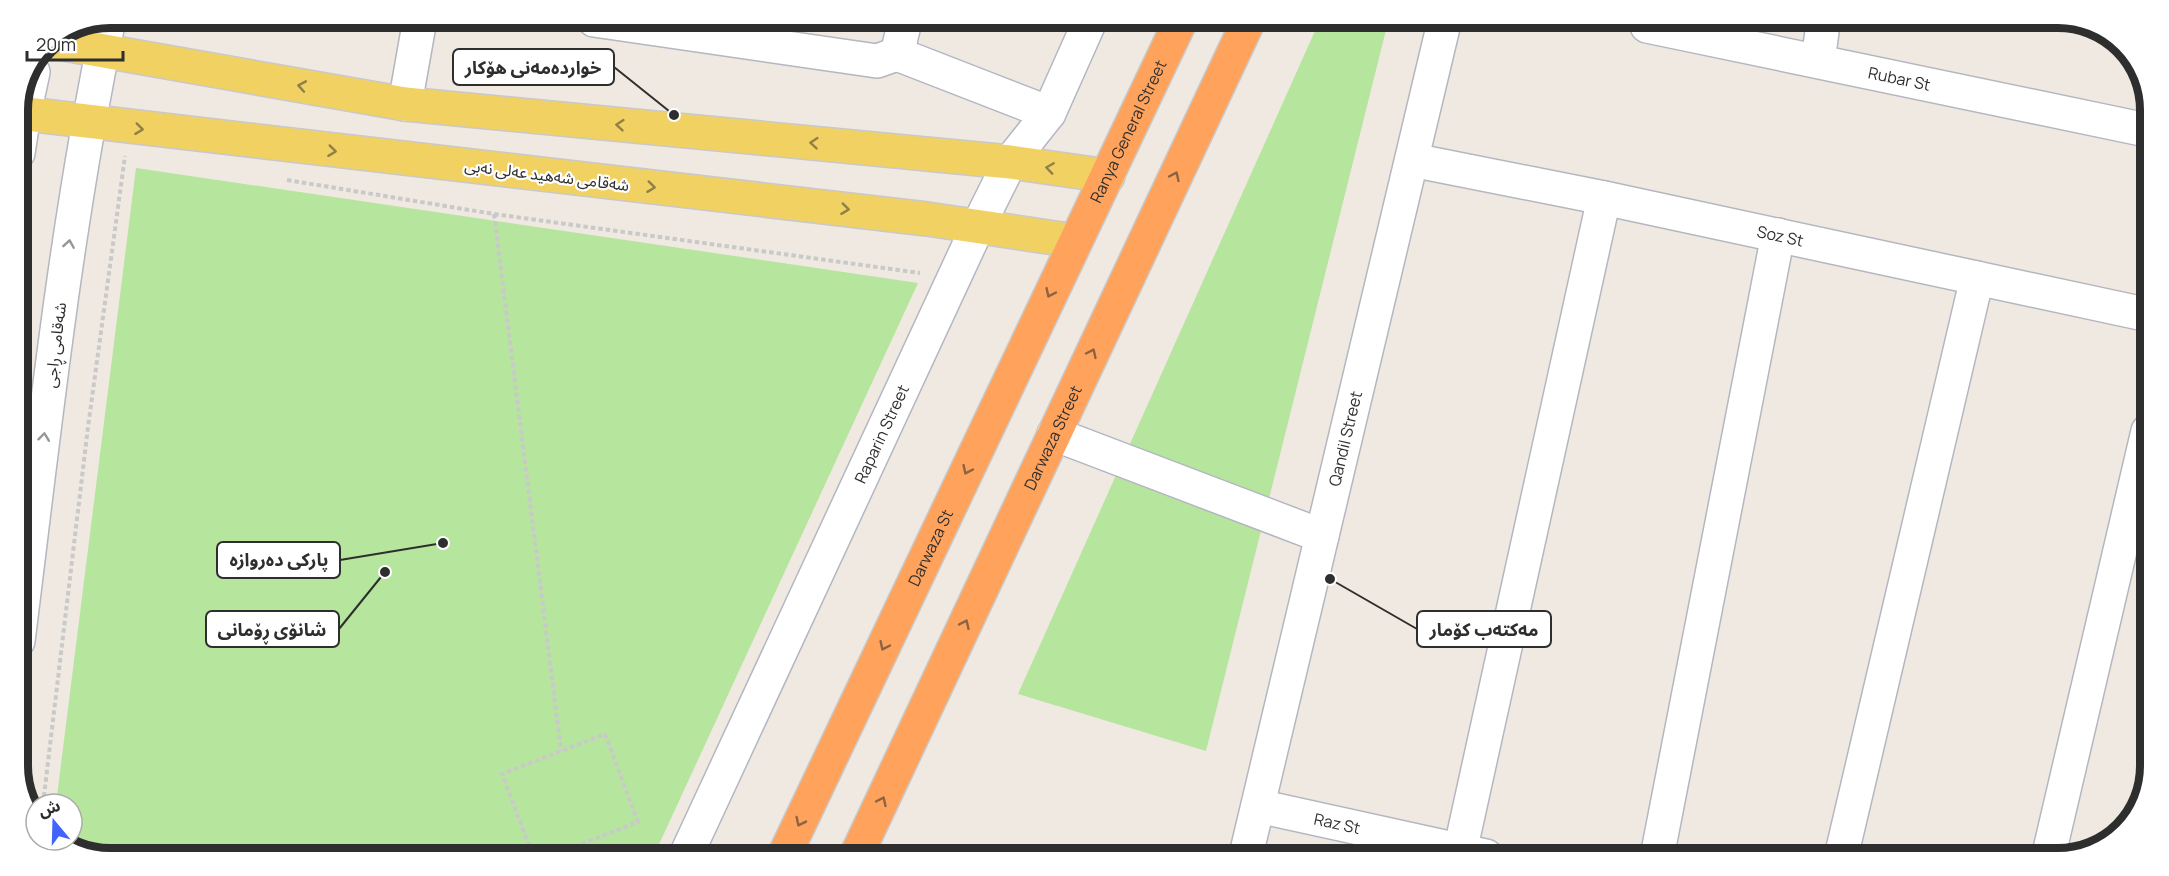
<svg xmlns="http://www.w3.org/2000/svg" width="2169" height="876" font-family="Manrope,'Noto Sans Arabic',sans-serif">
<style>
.green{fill:#b6e59e}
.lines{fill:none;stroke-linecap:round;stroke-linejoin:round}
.minor-casing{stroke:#b4b7c1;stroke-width:36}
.major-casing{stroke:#c9c9c9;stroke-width:36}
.highway-casing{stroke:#c9c9c9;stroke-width:36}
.path{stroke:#c9c9c9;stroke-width:4;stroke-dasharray:4.5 3;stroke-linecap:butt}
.minor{stroke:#fff;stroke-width:33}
.major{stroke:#f2d163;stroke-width:33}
.highway{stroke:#ffa35c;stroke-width:33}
.oneway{stroke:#908048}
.oneway2{stroke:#8c6343}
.oneway3{stroke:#969696}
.labels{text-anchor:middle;stroke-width:4.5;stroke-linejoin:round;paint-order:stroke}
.street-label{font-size:16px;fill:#2e2e2e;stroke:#fff}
.rim{fill:none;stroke:#2e2e2e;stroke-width:8}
.leader{fill:none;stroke:#2e2e2e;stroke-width:2}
.callout-dot{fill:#2e2e2e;stroke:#fff;stroke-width:2}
.callout{fill:#fff;stroke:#2e2e2e;stroke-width:2}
.callout-label{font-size:18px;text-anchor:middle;font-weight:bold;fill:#2e2e2e}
</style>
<rect width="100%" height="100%" fill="#efe9e1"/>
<path class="green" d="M1319 22H1388L1206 751 1018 694Z
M136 168 918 283 655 853 75 851 61 840H72V804H56Z"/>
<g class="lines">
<defs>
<g id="minor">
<path d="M594 20 877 61 897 54 905 21"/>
<path id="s1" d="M1648 23 1647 26 2151 131"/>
<path d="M897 54 1049 113"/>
<path d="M1818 61 1823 24"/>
<path d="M405 104 420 19"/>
<path d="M18 153 24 114 33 72"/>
<path id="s2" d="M1412 160 1604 198 2149 315"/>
<path d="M1054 434 1322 536"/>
<path d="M18 641C44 433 66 224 109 19"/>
<path id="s3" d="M1258 806 1486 856"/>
<path id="s4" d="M687 853 978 226 1010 162 1049 113 1090 21"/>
<path id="s5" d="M1246 855 1444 23"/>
<path d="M1459 856 1604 198"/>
<path d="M1657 857 1778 235"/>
<path d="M1841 857 1977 278"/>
<path d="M2048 858 2148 431"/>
</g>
<path id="major" d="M53 42 405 104 1010 162 1108 176
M18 113 927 219 1075 241"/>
<g id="highway">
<path id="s6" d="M785 854 1180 22"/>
<path id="s7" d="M857 854 1248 22"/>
</g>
</defs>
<use href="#minor" class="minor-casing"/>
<use href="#major" class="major-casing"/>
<use href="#highway" class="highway-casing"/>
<path class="path" d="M287 180 494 214 920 273
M494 214 561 751
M43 804 88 427 125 156
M532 853 502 774 605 734 638 822 558 853"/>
<use href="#minor" class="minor"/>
<use href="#major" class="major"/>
<use href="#highway" class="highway"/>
</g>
<defs><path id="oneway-chevron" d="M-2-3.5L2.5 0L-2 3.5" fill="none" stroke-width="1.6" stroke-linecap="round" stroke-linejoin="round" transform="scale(1.5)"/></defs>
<g class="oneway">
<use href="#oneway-chevron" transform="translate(302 86) rotate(-170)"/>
<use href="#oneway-chevron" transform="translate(620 125) rotate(-175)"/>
<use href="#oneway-chevron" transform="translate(139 129) rotate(7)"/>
<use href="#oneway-chevron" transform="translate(814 143) rotate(-175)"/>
<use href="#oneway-chevron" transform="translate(332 151) rotate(7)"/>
<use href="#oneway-chevron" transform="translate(1050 168) rotate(-172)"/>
<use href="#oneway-chevron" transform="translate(651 187) rotate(7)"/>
<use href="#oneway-chevron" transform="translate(845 209) rotate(7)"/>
</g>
<g class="oneway2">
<use href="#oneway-chevron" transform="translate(1175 176) rotate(-65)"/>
<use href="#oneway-chevron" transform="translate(1050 293) rotate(115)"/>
<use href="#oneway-chevron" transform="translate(1092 353) rotate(-65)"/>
<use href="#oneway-chevron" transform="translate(967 470) rotate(115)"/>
<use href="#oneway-chevron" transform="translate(965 624) rotate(-65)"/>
<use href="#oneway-chevron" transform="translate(884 646) rotate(115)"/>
<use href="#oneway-chevron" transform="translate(882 801) rotate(-65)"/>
<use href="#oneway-chevron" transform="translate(800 822) rotate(116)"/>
</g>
<g class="oneway3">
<use href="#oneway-chevron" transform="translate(69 244) rotate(-81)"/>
<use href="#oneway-chevron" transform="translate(44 437) rotate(-83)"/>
</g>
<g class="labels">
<g class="street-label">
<text dy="6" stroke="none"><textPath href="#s1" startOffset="261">Rubar St</textPath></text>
<text dy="6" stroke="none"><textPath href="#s6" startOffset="800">Ranya General Street</textPath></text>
<text transform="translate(547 175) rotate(7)" y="6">شەقامی شەهید عەلی نەبی</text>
<text dy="6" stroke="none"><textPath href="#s2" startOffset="376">Soz St</textPath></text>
<text transform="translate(55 345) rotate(-83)" y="6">شەقامی ڕاجی</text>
<text dy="6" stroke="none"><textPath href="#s4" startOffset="462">Raparin Street</textPath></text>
<text dy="6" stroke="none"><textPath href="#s7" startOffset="460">Darwaza Street</textPath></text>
<text dy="6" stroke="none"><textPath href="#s5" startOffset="428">Qandil Street</textPath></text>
<text dy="6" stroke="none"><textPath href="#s6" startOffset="339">Darwaza St</textPath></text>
<text dy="6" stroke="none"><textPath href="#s3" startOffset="81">Raz St</textPath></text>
</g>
</g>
<path d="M0 0H2169V876H0ZM110 28H2058A82 82 0 0 1 2140 110V766A82 82 0 0 1 2058 848H110A82 82 0 0 1 28 766V110A82 82 0 0 1 110 28Z" fill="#fff" fill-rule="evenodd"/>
<path class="rim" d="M110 28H2058A82 82 0 0 1 2140 110V766A82 82 0 0 1 2058 848H110A82 82 0 0 1 28 766V110A82 82 0 0 1 110 28Z"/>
<path class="leader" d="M674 115L614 67M443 543L340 560M1330 579L1417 629M385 572L339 629"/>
<g class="callout-dot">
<circle cx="674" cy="115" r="6"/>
<circle cx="443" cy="543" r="6"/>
<circle cx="1330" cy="579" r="6"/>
<circle cx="385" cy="572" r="6"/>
</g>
<g class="callout">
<rect x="453" y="49" width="161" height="36" rx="6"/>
<rect x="217" y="542" width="123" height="36" rx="6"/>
<rect x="1417" y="611" width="134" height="36" rx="6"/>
<rect x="206" y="611" width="133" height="36" rx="6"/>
</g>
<g class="callout-label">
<text x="533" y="74">خواردەمەنی هۆکار</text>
<text x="279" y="566">پارکی دەروازە</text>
<text x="1484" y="636">مەکتەب کۆمار</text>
<text x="272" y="636">شانۆی ڕۆمانی</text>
</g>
<g transform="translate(54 822) rotate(341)"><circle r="28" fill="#ffffff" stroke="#ababab" stroke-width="1.5"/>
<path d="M0-4.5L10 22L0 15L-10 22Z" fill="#4264fb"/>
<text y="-9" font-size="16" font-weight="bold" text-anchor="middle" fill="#2e2e2e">ش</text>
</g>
<path d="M27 51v9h96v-9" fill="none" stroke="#2e2e2e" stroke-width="3"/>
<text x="36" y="51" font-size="18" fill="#2e2e2e" stroke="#ffffff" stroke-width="4.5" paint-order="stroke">20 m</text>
</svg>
